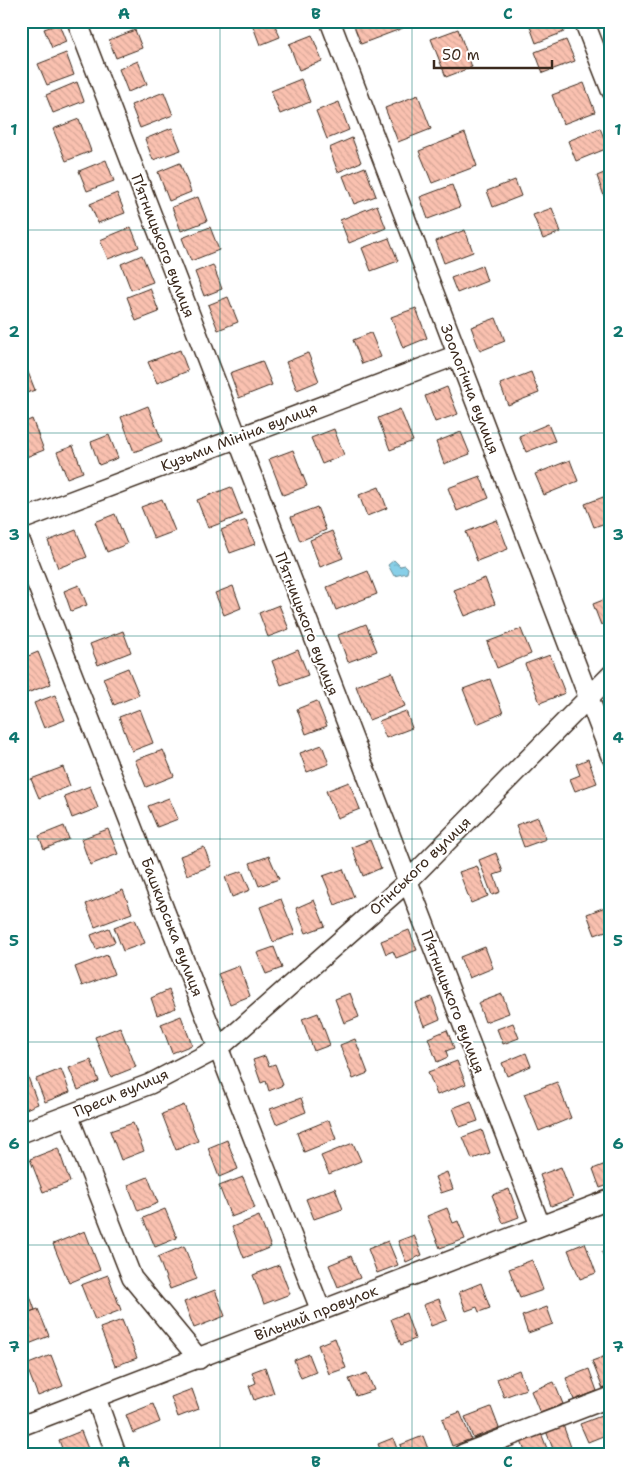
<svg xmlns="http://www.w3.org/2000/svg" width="632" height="1475" font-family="'Shantell Sans',sans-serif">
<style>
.water{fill:url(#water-ripples);stroke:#698d97}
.building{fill:url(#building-back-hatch);stroke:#3b2a1e}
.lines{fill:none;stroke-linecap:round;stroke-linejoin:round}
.minor-casing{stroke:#3b2a1e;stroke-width:22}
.minor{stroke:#fff;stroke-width:19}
.grid{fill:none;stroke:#0f766e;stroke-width:1;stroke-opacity:0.55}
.labels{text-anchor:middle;stroke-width:4;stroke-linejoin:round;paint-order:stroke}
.street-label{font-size:15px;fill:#3b2a1e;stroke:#fff}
.neatline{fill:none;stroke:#0f766e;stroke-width:2}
.grid-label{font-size:16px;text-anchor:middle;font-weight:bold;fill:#0f766e}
</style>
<defs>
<pattern id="water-ripples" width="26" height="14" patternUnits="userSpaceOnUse" patternTransform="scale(1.25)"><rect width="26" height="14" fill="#87cfe8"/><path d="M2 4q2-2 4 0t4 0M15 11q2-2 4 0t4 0" fill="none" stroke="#75b2c7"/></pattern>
<pattern id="building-back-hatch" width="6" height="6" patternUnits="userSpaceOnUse" patternTransform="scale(1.25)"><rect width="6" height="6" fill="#fac1b0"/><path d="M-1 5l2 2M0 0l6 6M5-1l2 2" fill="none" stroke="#d7a697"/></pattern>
</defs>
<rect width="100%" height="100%" fill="#fff"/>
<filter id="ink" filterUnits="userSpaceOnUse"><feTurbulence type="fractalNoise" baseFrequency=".02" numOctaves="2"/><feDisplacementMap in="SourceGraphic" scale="10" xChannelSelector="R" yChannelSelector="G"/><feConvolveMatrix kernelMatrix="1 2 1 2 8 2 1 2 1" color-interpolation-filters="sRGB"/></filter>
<g filter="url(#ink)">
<path class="water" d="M394 560 400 566 405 565 408 568 407 573 394 576 388 565Z"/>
<path class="building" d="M251 21H273L280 37 260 45Z
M352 21H401L403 28 361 44Z
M535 21H560L564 32 536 43 529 24Z
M59 24 66 42 52 48 44 29Z
M458 29 472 67 446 77 431 39Z
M135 30 142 48 116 58 109 40Z
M312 35 322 61 299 70 289 44Z
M566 40 575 61 543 73 535 52Z
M66 53 74 75 47 85 38 64Z
M138 61 147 84 128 92 119 69Z
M301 79 310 102 280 114 271 91Z
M77 82 84 101 53 113 46 95Z
M584 83 595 112 563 124 552 95Z
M164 92 173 115 140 128 131 105Z
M418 95 431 129 398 142 385 108Z
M339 102 349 130 327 139 316 111Z
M79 119 91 151 66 161 53 129Z
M172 128 181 150 153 160 145 139Z
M600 128 608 148 576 161 568 141Z
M465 133 477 166 432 183 419 151Z
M352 138 361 162 338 172 329 148Z
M106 160 114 181 87 191 79 171Z
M180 163 191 192 169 201 158 172Z
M365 167 376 196 354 204 343 176Z
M611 170V194L604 196 597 176Z
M515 180 521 196 493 207 487 191Z
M452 185 460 207 428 219 420 197Z
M117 193 125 213 98 223 90 204Z
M198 197 207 221 181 231 172 207Z
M377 205 386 228 349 243 340 220Z
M552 208 561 232 543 239 533 215Z
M611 216V237L604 219Z
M131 227 139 247 108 259 100 240Z
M210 227 219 250 191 261 182 238Z
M465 230 473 252 444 263 436 241Z
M389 238 398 261 371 271 362 248Z
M142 255 153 282 131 290 121 264Z
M213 265 222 289 204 296 195 272Z
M482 266 487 281 457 293 451 278Z
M150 288 159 312 136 321 127 297Z
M228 297 238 322 218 330 208 305Z
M416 308 427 338 403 348 391 317Z
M496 318 505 341 480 351 471 327Z
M371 333 381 357 362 364 353 340Z
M180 350 188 371 157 383 148 362Z
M308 353 319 381 297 390 286 362Z
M262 361 272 385 239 398 230 373Z
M24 362 35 390 21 395V363Z
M531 372 539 393 508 405 500 384Z
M447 387 458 414 435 422 425 396Z
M148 406 162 441 134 452 121 417Z
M400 409 413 441 390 450 378 418Z
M32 419 44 450 21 459V424Z
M548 424 555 441 526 452 519 436Z
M334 429 344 455 322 464 311 438Z
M461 432 470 454 444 464 436 442Z
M109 435 118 458 99 465 91 442Z
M73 446 83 472 67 478 57 452Z
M293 450 307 486 283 495 269 459Z
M570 460 578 481 544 495 535 474Z
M480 476 489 498 457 511 448 488Z
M231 487 242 515 208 528 197 500Z
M379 487 387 508 367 516 359 495Z
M611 494V521L594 527 585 504Z
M162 499 175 531 154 539 141 507Z
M317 507 326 530 300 541 291 517Z
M115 514 127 544 107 552 95 522Z
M246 520 255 544 230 553 221 530Z
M497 520 508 549 477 561 466 532Z
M76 530 87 557 58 568 48 541Z
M332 531 343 558 320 567 310 540Z
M368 571 377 594 336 610 327 587Z
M485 578 495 604 465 616 454 590Z
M79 585 87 605 71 611 64 591Z
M233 586 241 608 224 615 215 593Z
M611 597V621L601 625 593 604Z
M279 605 289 629 268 637 259 613Z
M366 624 377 651 348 662 338 635Z
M521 629 531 654 497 668 487 642Z
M123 631 131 652 98 665 90 644Z
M298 650 308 675 281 685 272 661Z
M38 652 51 684 27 693 21 679V659Z
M550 655 565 693 540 703 525 664Z
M128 668 139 695 114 705 103 678Z
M392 672 405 706 369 720 356 686Z
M490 679 503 713 477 724 463 689Z
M55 695 65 720 44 728 34 703Z
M317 701 327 726 306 734 297 709Z
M140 709 153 743 132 751 119 717Z
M406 711 412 728 386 738 379 721Z
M322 745 329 764 307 772 300 753Z
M163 750 174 776 146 787 135 760Z
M588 759 597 783 575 791 570 779 580 775 576 764Z
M63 767 70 786 39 798 31 779Z
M349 782 360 809 337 818 326 791Z
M90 786 98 808 72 818 64 796Z
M169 798 178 819 157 827 148 806Z
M538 817 546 839 524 847 516 825Z
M64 826 69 839 44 849 39 836Z
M108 829 118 854 90 865 81 839Z
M370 840 381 868 363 876 352 847Z
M204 847 211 866 187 875 180 856Z
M496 853 503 872 494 875 500 892 492 895 479 860Z
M269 856 279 879 259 886 250 863Z
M477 866 488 896 471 903 459 872Z
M343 869 354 897 335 905 323 876Z
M242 871 250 890 232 897 225 877Z
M123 890 132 913 95 927 86 904Z
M281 899 295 934 273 942 260 907Z
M314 900 325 926 306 933 296 908Z
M605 907 611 922V929L595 935 587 914Z
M135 919 145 943 123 951 114 927Z
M109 928 115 942 96 949 91 935Z
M409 930 417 950 396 958 393 951 386 954 381 941Z
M274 947 282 968 266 974 257 953Z
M485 947 493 968 469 978 460 957Z
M107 955 114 974 82 986 75 967Z
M239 966 250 996 230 1004 218 974Z
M169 990 176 1008 157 1015 151 998Z
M350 993 359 1017 344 1023 335 999Z
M502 994 509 1013 485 1022 478 1003Z
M432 997 440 1019 424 1026 415 1003Z
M318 1013 330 1045 314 1051 302 1019Z
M181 1016 192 1045 172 1053 161 1024Z
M513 1023 519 1038 503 1044 497 1029Z
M120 1027 136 1067 111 1077 95 1037Z
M447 1030 454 1048 446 1051 448 1057 437 1062 428 1038Z
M355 1039 368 1073 353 1079 340 1045Z
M526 1053 531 1066 507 1076 502 1063Z
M265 1056 269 1066 275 1064 283 1085 269 1091 266 1081 261 1083 253 1060Z
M91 1060 99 1081 78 1090 69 1068Z
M457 1061 466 1084 437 1095 428 1072Z
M61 1069 70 1092 45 1102 36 1079Z
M28 1077 38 1104 21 1111V1080Z
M557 1082 571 1118 539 1131 524 1094Z
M301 1098 306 1112 276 1124 270 1109Z
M471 1101 478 1121 460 1127 453 1108Z
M184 1105 198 1141 176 1150 162 1114Z
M329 1120 336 1139 304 1152 297 1133Z
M133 1123 144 1151 121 1160 110 1131Z
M482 1130 490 1153 472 1159 463 1137Z
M227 1140 238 1169 219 1177 208 1148Z
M353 1143 361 1161 329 1174 321 1156Z
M58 1148 70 1182 43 1192 30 1159Z
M608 1163 611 1171V1184L600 1188 593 1169Z
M561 1167 573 1198 551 1206 540 1175Z
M447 1172 453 1189 441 1193 435 1177Z
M148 1177 158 1203 138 1211 128 1185Z
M243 1177 255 1208 231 1217 219 1186Z
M335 1188 343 1209 314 1219 306 1199Z
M509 1189 519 1217 503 1223 492 1195Z
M447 1208 453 1223 458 1221 465 1239 440 1248 427 1216Z
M165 1209 177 1238 155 1247 143 1218Z
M259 1216 271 1247 244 1258 232 1227Z
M85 1231 100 1270 69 1283 53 1244Z
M414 1235 422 1255 406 1262 398 1241Z
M388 1241 398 1265 377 1273 368 1249Z
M585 1243 596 1273 580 1279 568 1250Z
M184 1246 197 1279 170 1289 158 1257Z
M611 1249V1274L602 1252Z
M351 1256 360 1278 338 1287 329 1265Z
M532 1260 543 1290 520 1298 509 1269Z
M279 1265 290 1294 264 1304 253 1275Z
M108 1275 121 1310 95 1320 81 1285Z
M23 1277 35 1310 21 1315V1278Z
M481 1283 490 1308 479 1312 477 1307 466 1311 459 1292Z
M215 1290 225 1316 194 1328 184 1302Z
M439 1299 447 1320 431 1326 423 1305Z
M547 1307 553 1324 528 1333 522 1316Z
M38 1309 49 1336 21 1347V1315Z
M406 1313 415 1339 401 1345 391 1319Z
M122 1320 137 1358 115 1366 100 1328Z
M335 1338 346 1368 329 1374 318 1345Z
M309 1354 316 1372 301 1378 294 1360Z
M611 1354V1386L603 1389 592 1361Z
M51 1355 63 1386 38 1396 26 1365Z
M265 1367 274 1393 254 1400 249 1386 256 1383 252 1372Z
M589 1369 597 1391 574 1400 566 1378Z
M519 1370 526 1389 504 1397 497 1379Z
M367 1373 374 1390 356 1396 349 1379Z
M554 1382 563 1404 540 1413 531 1391Z
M192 1389 199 1409 178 1417 171 1397Z
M153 1404 160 1422 133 1433 126 1415Z
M491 1407 499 1428 473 1438 465 1417Z
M460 1412 471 1439 452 1446 442 1419Z
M601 1416 608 1434 588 1442 580 1424Z
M563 1425 572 1450 555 1454 546 1431Z
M81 1431 90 1454H64L59 1440Z
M541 1433 548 1451 540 1454H526L521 1441Z
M423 1436 430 1454H403L400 1445Z
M393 1438 399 1454H382L378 1444Z
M504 1447 506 1454H485Z"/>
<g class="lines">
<defs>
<path id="minor" d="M77 21 540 1225
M330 21 611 756
M584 21 611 90
M21 520 457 355
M21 543 321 1311
M68 1115 132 1278 199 1359
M21 1133 150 1084 219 1048 407 882 611 675
M96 1398 116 1454
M21 1426 611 1199
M463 1454 611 1397"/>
</defs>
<use href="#minor" class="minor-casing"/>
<use href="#minor" class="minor"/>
</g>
</g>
<path class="grid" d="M220 21V1454M412 21V1454M21 230H611M21 433H611M21 636H611M21 839H611M21 1042H611M21 1245H611"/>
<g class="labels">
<g class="street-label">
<text transform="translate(163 246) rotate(69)" y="5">П’ятницького вулиця</text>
<text transform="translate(470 389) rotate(69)" y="5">Зоологічна вулиця</text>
<text transform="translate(239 437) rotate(-21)" y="5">Кузьми Мініна вулиця</text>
<text transform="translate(307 624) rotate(69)" y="5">П’ятницького вулиця</text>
<text transform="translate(420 866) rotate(-44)" y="5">Огінського вулиця</text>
<text transform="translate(172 927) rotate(69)" y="5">Башкирська вулиця</text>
<text transform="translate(453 1002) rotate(69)" y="5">П’ятницького вулиця</text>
<text transform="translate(121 1093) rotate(-23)" y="5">Преси вулиця</text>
<text transform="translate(316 1313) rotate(-21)" y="5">Вільний провулок</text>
</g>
</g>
<rect width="632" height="1475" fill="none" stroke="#fff" stroke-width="55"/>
<path d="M434 60v8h118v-8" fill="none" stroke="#3b2a1e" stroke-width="2.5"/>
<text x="442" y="60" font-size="15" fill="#3b2a1e" stroke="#ffffff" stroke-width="4" paint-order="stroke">50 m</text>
<rect x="28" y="28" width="576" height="1420" class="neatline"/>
<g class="grid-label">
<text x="124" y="19">A</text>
<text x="316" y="19">B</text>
<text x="508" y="19">C</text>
<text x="14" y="135">1</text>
<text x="618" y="135">1</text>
<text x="14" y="337">2</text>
<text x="618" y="337">2</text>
<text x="14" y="540">3</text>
<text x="618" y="540">3</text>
<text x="14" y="743">4</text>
<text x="618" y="743">4</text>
<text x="14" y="946">5</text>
<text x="618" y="946">5</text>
<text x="14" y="1149">6</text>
<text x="618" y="1149">6</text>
<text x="14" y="1352">7</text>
<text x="618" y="1352">7</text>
<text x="124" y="1467">A</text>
<text x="316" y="1467">B</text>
<text x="508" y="1467">C</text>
</g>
</svg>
